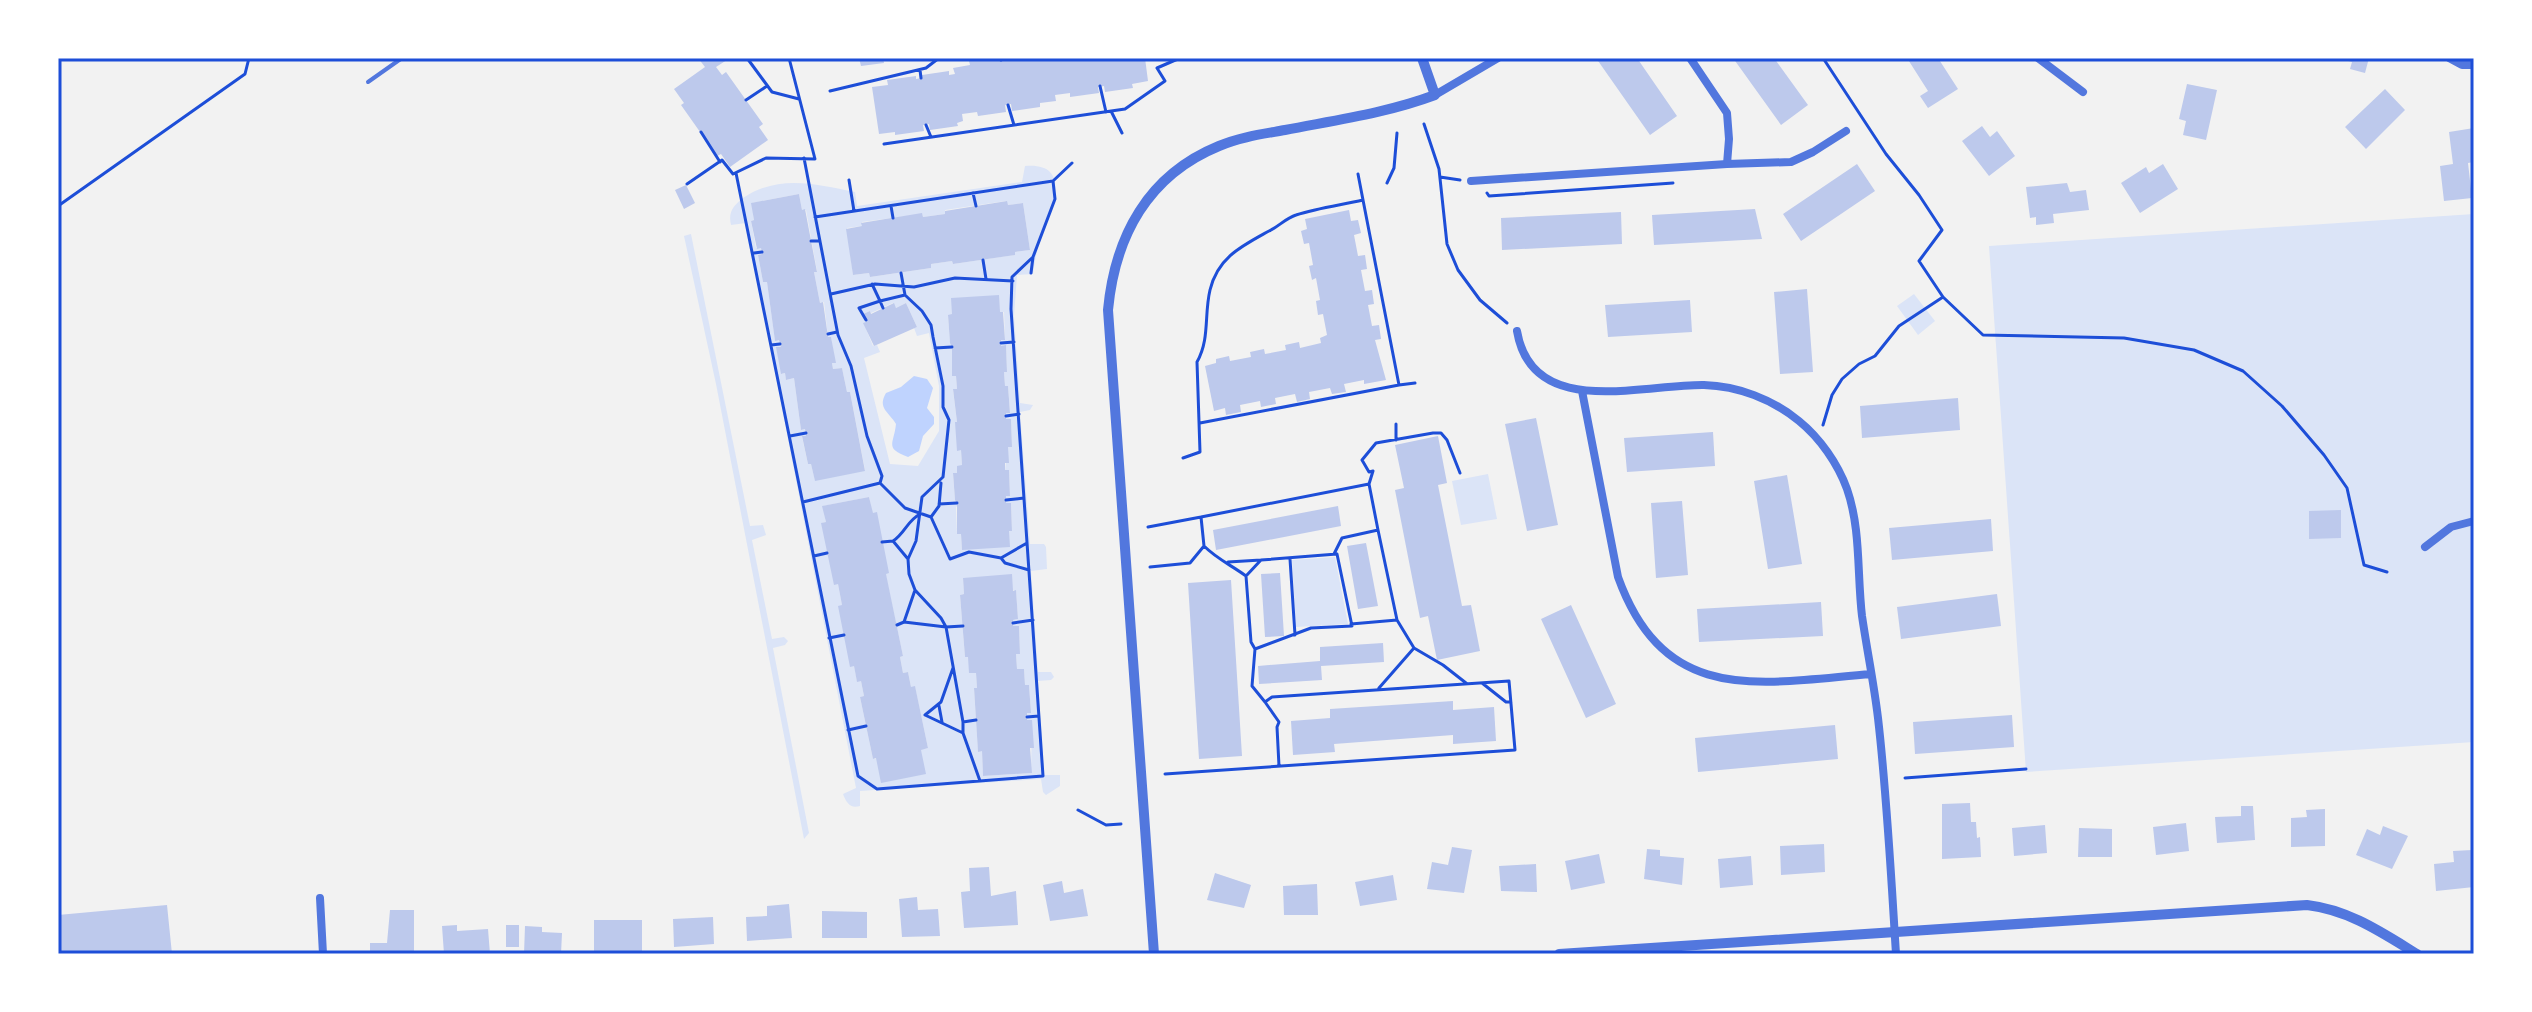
<svg xmlns="http://www.w3.org/2000/svg" width="2532" height="1012" font-family="Figtree,sans-serif">
<style>
.green{fill:#dbe4f7;fill-rule:evenodd}
.water{fill:#bfd3fe}
.building{fill:#bdc9ec}
.lines{fill:none;stroke-linecap:round;stroke-linejoin:round}
.path{stroke:#1d4ed8;stroke-width:3}
.service{stroke:#5277de;stroke-width:4}
.minor{stroke:#5277de;stroke-width:8}
.tertiary{stroke:#5277de;stroke-width:10}
.neatline{fill:none;stroke:#1d4ed8;stroke-width:3}
</style>
<rect width="100%" height="100%" fill="#f2f2f2"/>
<path class="green" d="M1025 166C1075 162 1050 212 1042 235 1037 248 1035 260 1033 274L1017 275 1014 316 1020 403 1033 405 1030 410 1020 412 1030 544H1044L1046 547 1047 569 1031 571 1038 672H1051L1054 677 1051 680 1038 681 1044 775H1060V786L1046 795 1043 792 1041 779 860 791V806C850 809 846 802 843 794L856 788 746 223 731 225C728 212 733 206 743 198 779 174 815 184 855 192L857 206 1022 182ZM799 194 802 210H806L817 271 814 272 820 303 824 302 828 337H831L835 363H832L833 369 842 368 847 392H850L865 470 815 480 811 464H808L802 437 806 436 805 429 801 430 794 378 786 380 785 373 782 374 777 347H781L779 340H775L767 282H763L758 255 762 254 761 248H756L751 221 754 220 752 203ZM1006 201 1008 205 1023 203 1030 250 1015 252 1014 255 953 264 952 261 931 264V268L870 277 869 273 853 275 847 228 862 226V222L922 214 923 217 945 214V210ZM893 303 896 308 906 303 917 327 914 328 917 336 929 333 939 386V431L918 466 890 464 864 358 880 352 877 345 873 346 864 324 866 322 863 314 870 311 871 313ZM1004 312 1005 339 1001 340V346H1006L1007 372H1004L1005 386H1008L1010 412 1006 413V419L1011 420 1012 446 1008 447 1005 470H1009L1010 496H1006V503H1011L1012 530 962 550 961 534H957L956 507 958 506 957 500H955L953 474 957 473 962 465 961 450H957V422L953 390 957 389 956 376H952V343L950 342 948 316ZM869 497 903 656 900 657 903 673 908 672 911 687H915L928 748 873 759 860 697 864 696 861 681H857L838 584 822 523 826 522 823 506ZM963 578 1016 591 1018 619 1013 620V626H1019L1020 653 1016 654 1017 669H1024L1025 685H1029L1031 712 1027 713V720H1032L1031 773 983 776 982 751H978L974 689 977 688 976 673 968 657H965L960 595 964 594Z
M2474 214V742L2026 772 1989 246Z
M691 234 750 526 763 525 766 535 752 540 772 639 784 637 788 641 785 645 773 648 809 833 804 839 716 384 684 236Z
M1914 294 1935 321 1918 335 1897 306Z
M1488 474 1497 519 1461 525 1452 481Z
M1335 557 1348 624 1296 627 1292 560Z"/>
<path class="water" d="M914 376 927 379 933 388 927 408 934 417V424L923 436 919 451 908 457C884 448 894 444 896 424 889 412 877 408 886 393L901 387Z"/>
<path class="building" d="M698 58H730L716 67 722 75 726 72 763 124 759 127 768 140 730 167 721 154 717 156 681 105 684 103 674 89 705 67Z
M859 58H883L884 63 861 66Z
M992 58H1145L1148 81 1132 84 1133 88 1105 92 1104 86 1098 87 1099 93 1070 97V93L1055 95 1056 101 1040 103V107L1012 111 1011 104 1005 105 1006 112 978 116 977 112 962 114 963 121 957 123 958 126 930 130 929 124 923 125 924 131 895 135V132L879 134 872 87 888 85 887 80 916 76V79L922 78V75L949 71V75L955 74 953 68 970 65 969 61Z
M1596 58H1637L1677 116 1650 135Z
M1733 58H1774L1808 105 1781 125Z
M1907 58H1938L1958 89 1928 108 1920 96 1928 91Z
M2369 58 2365 73 2350 69 2352 62 2341 59Z
M2187 84 2217 90 2206 140 2183 135 2186 121 2179 119Z
M2385 89 2405 110 2366 149 2345 127Z
M1982 126 1990 137 1997 131 2015 156 1989 176 1962 141Z
M2474 128V162L2468 163 2472 198 2444 201 2440 166 2453 164 2449 132Z
M1857 164 1875 191 1801 241 1783 214Z
M2163 164 2178 189 2140 213 2121 183 2146 167 2149 173Z
M2067 183 2070 192 2086 190 2089 210 2053 214 2054 223 2036 225V217L2030 218 2026 187Z
M686 185 695 203 684 209 675 190Z
M799 194 802 210 805 209 817 272H814L820 303 823 302 828 337H831L836 363H832L833 369 842 368 847 392H850L865 471 815 481 811 464H808L802 436H806L805 429 801 430 794 378 786 380 785 373 781 374 776 347H781L780 344 779 340 775 341 767 282H763L758 255 762 254 761 248 757 249 751 221 754 220 751 203Z
M1007 201 1008 205 1023 203 1030 250 1015 252V255L953 264 952 261 931 264V268L870 277 869 273 853 275 846 229 862 226 861 223 922 213 923 217 945 214V211Z
M1755 209 1762 239 1654 245 1652 215Z
M1349 210 1351 221 1358 220 1361 233 1354 235 1358 256 1365 255 1367 269 1361 270 1365 291 1372 290 1374 304 1368 305 1372 326 1379 325 1381 339 1375 340 1386 380 1364 384V380L1344 384 1346 392 1332 394 1330 388 1309 392 1310 399 1297 402 1295 394 1275 398 1276 404 1261 407 1260 401 1240 405 1241 412 1226 415 1225 408 1214 411 1205 366 1216 363V359L1229 356 1230 361 1251 357 1250 352 1264 349 1265 354 1286 350 1285 345 1299 342 1300 348 1321 343 1320 338 1327 335 1323 314 1318 315 1316 301 1320 300 1316 278 1312 280 1309 266 1313 265 1309 243 1304 244 1301 231 1307 229 1305 219Z
M1621 212 1622 244 1502 250 1501 218Z
M1807 289 1813 372 1780 374 1774 292Z
M999 295 1000 312H1003L1005 340H1001V346L1006 345 1007 372H1004L1005 386H1008L1010 413H1006V419H1011L1012 447H1008L1009 463H1005V470H1009L1010 496H1006V503H1011L1012 531H1009L1010 547 962 550 961 534H957V503L955 500 953 473H957V466L962 465 961 450 957 451 955 422H957L953 389H957L956 376H952V347L950 343 948 315 952 314 951 298Z
M1690 300 1692 332 1608 337 1605 305Z
M894 303 896 308 906 303 917 327 874 346 863 323 866 322 863 314 870 311 871 314Z
M1958 398 1960 430 1862 438 1860 406Z
M1536 418 1558 525 1527 531 1505 424Z
M1713 432 1715 466 1627 472 1624 438Z
M1438 436 1447 483 1438 485 1462 606 1471 605 1480 651 1437 660 1428 616 1420 618 1395 490 1404 488 1395 445Z
M1787 475 1802 564 1768 569 1754 481Z
M869 497 873 513 877 512 889 573 886 574 903 656 900 657 903 673 908 672 911 687 915 686 928 748 921 750 926 774 881 783 876 758 873 759 860 697 864 696 861 681 857 682 854 666 850 667 838 606 842 605 838 584 834 585 821 523 826 522 822 506Z
M1682 501 1688 575 1656 578 1651 503Z
M1338 506 1341 526 1216 550 1213 530Z
M2341 510V538L2309 539V511Z
M1991 519 1993 551 1892 560 1889 528Z
M1366 543 1378 606 1358 609 1347 546Z
M1280 573 1284 636 1265 637 1261 574Z
M1012 574 1013 591 1016 590 1018 619 1013 620V626H1019L1020 654H1016L1017 669H1024L1025 685H1029L1031 713H1027V720H1032L1034 748H1030L1032 773 983 776 982 751 978 752 974 688H977L976 673H969L968 657H965L960 595 964 594 963 578Z
M1231 580 1242 756 1199 759 1188 583Z
M1997 594 2001 626 1901 639 1897 607Z
M1821 602 1823 636 1699 642 1697 609Z
M1571 605 1616 704 1586 718 1541 619Z
M1383 643 1384 662 1321 666 1322 680 1259 684 1258 666 1320 661V647Z
M1453 701V710L1494 707 1496 741 1453 744V735L1334 744 1335 752 1293 755 1291 721 1330 718V709Z
M2012 715 2014 747 1915 754 1913 722Z
M1835 725 1838 759 1698 772 1695 738Z
M1970 803 1971 822H1976L1977 838 1980 837 1981 857 1942 859V804Z
M2241 806H2253L2255 840 2217 843 2215 817 2241 816Z
M2325 809V846L2291 847V818L2307 817 2306 810Z
M2186 823 2189 851 2156 855 2153 827Z
M2045 825 2047 853 2014 856 2012 828Z
M2383 826 2408 836 2392 869 2356 855 2367 829 2380 835Z
M2079 828 2112 829V857H2078Z
M1824 844 1825 872 1781 875 1780 846Z
M1452 847 1472 850 1464 893 1427 889 1432 862 1448 865Z
M1647 849 1660 850V856L1684 858 1682 885 1644 879Z
M2472 850 2474 887 2436 891 2434 864 2454 862 2453 851Z
M1599 854 1605 883 1571 890 1565 861Z
M1751 856 1753 885 1720 888 1718 859Z
M1536 864 1537 892 1501 891 1499 866Z
M989 867 991 896 1016 891 1018 925 964 928 961 892 970 891 969 868Z
M1215 873 1251 885 1244 908 1207 900Z
M1393 875 1397 900 1360 906 1355 882Z
M1062 881 1064 893 1083 889 1088 916 1050 921 1043 885Z
M1317 884 1318 915H1284L1283 886Z
M917 897 918 910 938 909 940 936 902 937 899 899Z
M789 904 792 938 747 941 746 917 767 916V906Z
M167 905 172 954H58V915Z
M390 910H414V954H370V943H387Z
M822 911 867 912V938H822Z
M713 917 714 944 674 947 673 919Z
M594 920H642V951H594Z
M457 925V931L488 929 490 954H444L442 926Z
M506 925H519V947H506Z
M525 926 542 927V932L562 933 561 954H524Z"/>
<g class="lines">
<path class="path" d="M747 58 772 92 799 99
M1001 58V60
M1823 58 1886 154 1919 195 1942 230 1919 261 1943 297 1983 335 2124 338 2194 350 2243 371 2282 406 2324 455 2347 488 2364 565 2387 572
M920 70 921 78
M1100 86 1106 112
M830 91 926 68 939 58
M746 100 767 86
M1008 105 1014 125
M1111 111 1122 133
M1424 124 1439 169 1447 244 1458 270 1480 300 1507 323
M926 125 931 137
M701 132 720 162
M884 144 1125 109 1165 81 1157 68 1180 58
M736 173 858 776 877 789 1043 776 1011 309 1012 277 1033 257 1055 199 1053 181
M1358 174 1363 200
M1440 177 1460 180
M849 180 854 211
M1387 183 1394 168 1397 133
M687 184 722 160 733 174 766 158 815 159 789 58
M973 193 976 206
M1487 193 1489 196 1673 183
M58 206 245 74 249 58
M891 206 893 218
M815 217 1053 181 1072 163
M811 241H820
M754 253 762 252
M983 260 986 279
M901 273 905 295 922 311 931 325 933 337 943 386V407L949 420 943 477 922 497 916 541 908 559
M1031 273 1033 257
M872 284 880 301 905 295
M831 294 875 284 914 287 955 278 1013 281
M866 320 859 308 880 301 883 308
M828 334 837 332
M1001 343 1014 342
M771 345 780 344
M935 348 952 347
M1399 385 1415 383
M1006 416 1019 414
M1823 425 1832 395 1842 379 1859 364 1875 356 1899 326 1943 297
M790 436 806 433
M1396 440V424
M1183 458 1200 452 1197 362C1210 339 1204 315 1210 290 1218 257 1242 246 1269 231 1278 227 1286 218 1296 215 1317 208 1341 205 1363 200L1399 385 1200 423
M880 483 905 508 931 517
M1369 484 1373 471 1369 472 1362 460 1376 443 1433 433H1441L1447 440 1460 473
M1006 500 1024 498
M803 502 880 483 882 476 867 436 851 366 838 335 804 158
M939 504 957 503
M920 514C907 521 905 533 893 541L908 559 909 574 915 590 941 618 946 627 963 722V733L980 781
M931 517 950 559 969 552 1001 558
M931 517 939 506 941 483
M1201 517 1369 484 1378 530
M1148 527 1201 517 1204 546
M882 542 893 541
M1027 543 1001 558 1005 563 1029 570
M1334 554 1342 538 1378 530 1397 620
M814 556 827 553
M1290 559 1295 635
M1228 562 1261 560
M1150 567 1190 563 1204 546C1217 559 1231 565 1246 576
M915 590 904 622 946 627 963 626
M1013 623 1033 620
M1351 624 1397 620 1414 648
M897 625 904 622
M829 638 844 635
M1255 649 1311 628 1352 626 1337 554 1261 560 1246 576 1251 642 1255 649 1252 686 1265 702
M953 668 941 702 925 715 963 733
M1482 683 1506 702H1511
M1379 688 1414 648 1443 665 1466 683
M939 706 942 722
M1027 717 1039 716
M963 722 976 720
M848 730 866 726
M1165 774 1515 750 1509 681 1272 697 1265 702 1279 722 1277 727 1279 766
M1905 778 2026 769
M1078 810 1106 825 1121 824"/>
<path class="service" d="M368 82 402 58"/>
<path class="minor" d="M1690 58 1727 113 1729 139 1727 164
M2038 58 2083 92
M2449 58 2462 65H2474
M1435 95 1498 58
M1471 181 1727 164 1791 162 1813 152 1846 131
M1517 331C1532 420 1641 384 1704 385 1738 386 1772 399 1799 421 1820 438 1838 464 1847 489 1861 529 1857 574 1862 616 1867 650 1874 684 1878 718 1887 796 1891 875 1896 954
M1582 391 1618 577C1665 707 1760 683 1871 674
M2425 547 2451 527 2474 521
M320 898 323 954"/>
<path class="tertiary" d="M1154 954 1108 310C1115 236 1148 175 1219 146 1240 137 1263 134 1285 130 1336 120 1387 113 1435 95L1422 58
M1559 954 2307 905C2349 910 2381 932 2417 954"/>
</g>
<rect width="2532" height="1012" fill="none" stroke="#ffffff" stroke-width="120"/>
<rect x="60" y="60" width="2412" height="892" class="neatline"/>
</svg>
